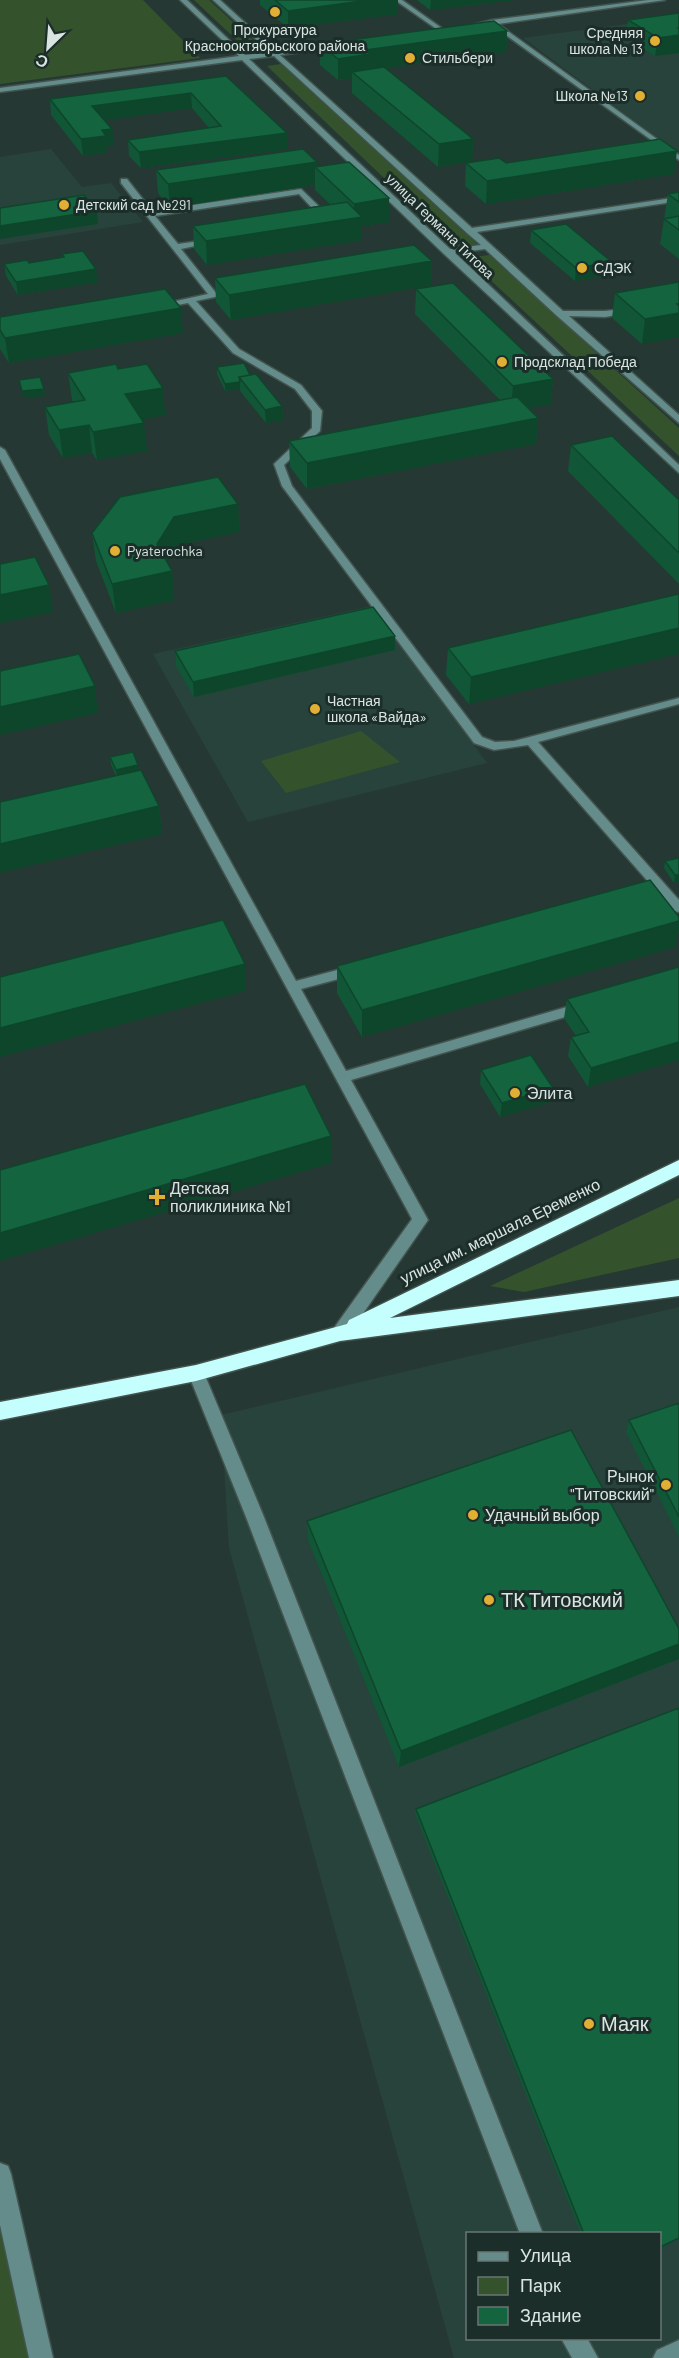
<svg xmlns="http://www.w3.org/2000/svg" width="679" height="2358" font-family="Barlow,sans-serif">
<style>
.built{fill:#28433c;fill-rule:evenodd}
.green{fill:#34532d}
.lines{fill:none;stroke-linecap:round;stroke-linejoin:round}
.minor-casing{stroke:#43544f;stroke-width:3}
.highway-casing{stroke:#43544f;stroke-width:3}
.minor{fill:#648c8b;fill-rule:evenodd}
.highway{fill:#c5fffd;fill-rule:evenodd}
.wall{fill:#115636}
.shaded-wall{fill:#0e462c}
.building{fill:#14643f;stroke:#0e462c;stroke-width:1.5}
.poi-dot{fill:#e1af34;stroke:#1c2e29;stroke-width:2}
.labels{text-anchor:middle;stroke-width:6;stroke-linejoin:round;paint-order:stroke}
.far-poi-label{font-size:14px;fill:#dae5e2;stroke:#1c2e29;text-anchor:start}
.far-street-label{font-size:14px;fill:#dae5e2;stroke:#1c2e29}
.poi-label{font-size:16px;fill:#dae5e2;stroke:#1c2e29;text-anchor:start}
.street-label{font-size:16px;fill:#dae5e2;stroke:#1c2e29}
.near-poi-label{font-size:20px;fill:#dae5e2;stroke:#1c2e29;text-anchor:start}
</style>
<rect width="100%" height="100%" fill="#263833"/>
<path class="built" d="M679 17V154L523 38Z
M51 149 82 187 111 183 143 222 0 245V157Z
M371 606 487 763 248 822 153 654Z
M679 1307V2358H454L229 1548 221 1415ZM468 2234H660V2338H468Z"/>
<path class="green" d="M0 0H143L200 58 0 84Z
M194 0H209L256 43 241 44Z
M281 64 477 244 456 247 267 66Z
M489 255 679 428V456L467 258Z
M361 731 400 762 286 793 261 761Z
M679 1198V1258L524 1292 490 1286Z
M0 2174 41 2358H0Z"/>
<g class="lines">
<defs>
<path id="minor" d="M180 0H187L245 55 270 52 213 0H220L276 51 341 44 339 47 280 55 472 228 679 197V201L477 232 563 311H605L634 308V312L605 317 569 316 679 415V423L556 315 485 249 455 253 679 465V473L444 254 242 60 0 92V88L239 56ZM274 56 467 233 481 245 450 249 249 59Z
M395 0H402L443 29 438 30Z
M648 0H665L498 24 679 155V160L492 25 475 27 472 25 492 20Z
M121 179H127L152 211 301 189 333 220V224H327L299 194 155 216 178 244 214 239 218 241 181 249 216 293 234 290 238 292 196 301 239 349 301 385 322 411 320 431 284 465 292 486 482 737 495 742 514 741 679 698V704L538 742 679 900V912L674 911 528 745 494 750 474 743 282 486 274 464 312 428V411L295 389 233 353 188 303 157 309 153 306 208 294 121 183Z
M0 447 5 450 296 981 356 965 363 970 361 973 301 989 346 1071 584 1002 591 1007 589 1010 351 1080 428 1220 346 1338 340 1340 334 1338 332 1333 334 1328 412 1219 0 459Z
M196 1366 202 1368 204 1373 264 1517 543 2234H520L246 1517 188 1373 190 1368Z
M0 2163 8 2166 11 2174 53 2358H29L0 2225Z
M561 2338H587L598 2358H572Z
M679 2340V2358H653L657 2350Z"/>
<path id="highway" d="M679 1160V1175L390 1318 679 1280V1296L340 1341 196 1381 0 1420V1402L196 1365 347 1324 349 1320Z"/>
</defs>
<use href="#minor" class="minor-casing"/>
<use href="#highway" class="highway-casing"/>
<use href="#minor" class="minor"/>
<use href="#highway" class="highway"/>
</g>
<path class="wall" d="M260 0H398V14L288 28 260 5Z
M417 0H514L430 10Z
M679 13 655 56 626 38 628 20Z
M507 31 506 52 385 68 473 139 472 161 438 167 352 93V78L338 80 320 65V44Z
M226 76 287 133V149L141 168 129 156 128 140 209 128 192 108 105 120 112 129 114 145 107 146V152L83 156 51 115 50 99Z
M317 162V166L389 198V222L362 226V240L207 265 194 249 193 226 330 204 315 190V185L170 208 158 193 156 170Z
M466 163H506L674 174 486 204 465 186Z
M679 192V259L660 244 668 194Z
M531 230 612 262 610 275 575 281 530 243Z
M62 254 98 282 18 295 6 276 4 264 29 263 62 258Z
M432 261 431 285 231 320 216 302 215 278Z
M679 282 642 344 612 318 615 293Z
M416 289 553 379 551 404 528 408 538 418 536 444 307 489 290 467 289 441 501 401 415 314Z
M0 317 183 333 9 363 0 349Z
M217 367 250 375 282 406 283 420 266 423 240 391V389L225 391 217 374Z
M118 369 163 388 165 415 142 419 147 451 97 460 92 453 63 458 49 435 45 407 73 402 72 400 68 373Z
M571 445 679 500V584L568 471Z
M238 504 239 532 177 545 166 561 172 571 174 600 116 613 96 561 92 533Z
M679 594 469 704 446 675 448 648Z
M395 650 194 697 176 666 175 651Z
M110 757 159 806 162 834 116 776 111 765Z
M679 858V882L674 883 664 868 665 861Z
M679 917V930L675 947 362 1037 337 993V966Z
M679 967V1060L588 1087 568 1056 571 1037 576 1036 564 1018 567 999Z
M481 1070 553 1088 551 1102 500 1117 480 1084Z
M679 1403V1537L626 1432 629 1420Z
M307 1521 679 1629V1659L399 1767 308 1540Z
M679 1708V2239L660 2248V2234H581L415 1814 416 1809Z"/>
<path class="shaded-wall" d="M369 0H398V14L288 28V11Z
M431 0H514L430 10Z
M679 27V53L655 56 658 38Z
M507 31 506 52 370 70 352 72V78L338 80V59L365 50Z
M191 93 192 108 94 122 92 106Z
M112 129 114 145 107 146V152L83 156 81 139 102 130Z
M287 133V149L141 168 139 152Z
M473 139 472 161 438 167 439 144Z
M677 151 674 174 486 204 487 181Z
M317 162V169L315 167V185L170 208 168 184Z
M389 198V222L362 226V240L207 265 206 241 354 218V204Z
M97 211 98 224 0 239V226Z
M432 261 431 285 231 320 229 295Z
M612 262 610 275 575 281 576 268Z
M96 269 98 282 18 295 16 282Z
M677 304H679V337L642 344 645 319Z
M181 308 183 333 9 363 5 338Z
M553 379 551 404 511 411 513 386Z
M240 382V389L225 391V384Z
M163 388 165 415 128 422 125 394Z
M44 389 45 396 23 398 22 391Z
M282 406 283 420 266 423 265 410Z
M538 418 536 444 307 489V463Z
M144 423 147 451 97 460 93 432Z
M89 425 92 453 63 458 59 430Z
M238 504 239 532 177 545 159 572 157 544 174 517Z
M172 571 174 600 116 613 112 584Z
M49 585 53 612 0 623V595Z
M679 628V654L469 704 471 677Z
M395 636V650L194 697 193 682Z
M95 686 98 713 0 735V707Z
M138 765 139 773 117 778 116 770Z
M159 806 162 834 0 873V844Z
M675 875H679V882L674 883Z
M679 921V930L675 947 362 1037V1010Z
M245 964 246 991 0 1057V1028Z
M679 1042V1060L588 1087 591 1068Z
M553 1088 551 1102 500 1117 502 1103Z
M331 1136V1163L0 1261V1233Z
M679 1644V1659L399 1767 401 1751Z"/>
<path class="building" d="M275 0H369L288 11Z
M679 13V27L678 28H679V35L658 38 628 20Z
M494 21 507 31 365 50 370 54 338 59 320 44Z
M384 67 473 139 439 144 352 72Z
M226 76 287 133 139 152 128 140 221 126 191 93 92 106 112 129 102 130 106 136 81 139 50 99Z
M660 139 677 151 487 181 466 163 499 158 506 163Z
M303 149 317 162 168 184 156 170Z
M349 162 389 198 354 204 315 167Z
M679 192V202L668 194Z
M84 195 97 211 0 226V208Z
M347 202 362 217 206 241 193 226Z
M679 216V230L664 219Z
M566 224 612 262 576 268 531 230Z
M414 245 432 261 229 295 215 278Z
M83 251 96 269 16 282 4 264 27 260 29 263 64 257 62 254Z
M679 282V304H677L679 306V313L645 319 615 293Z
M453 283 553 379 513 386 416 289Z
M165 289 181 308 5 338 0 330V317Z
M244 363 250 375 239 377 240 382 225 384 217 367Z
M116 364 118 369 147 364 163 388 125 394 144 423 93 432 89 425 59 430 45 407 85 400 68 373Z
M256 374 282 406 265 410 239 377Z
M40 377 44 389 22 391 19 380Z
M517 397 538 418 307 463 289 441Z
M612 436 679 500V553L571 445Z
M218 477 238 504 174 517 157 544 172 571 112 584 92 533 120 497Z
M35 557 49 585 0 595V564Z
M679 594V628L471 677 448 648Z
M373 607 395 636 193 682 175 651Z
M79 654 95 686 0 707V671Z
M133 752 138 765 116 770 110 757Z
M141 770 159 806 0 844V802Z
M679 858V875H675L665 861Z
M650 880 679 917V921L362 1010 337 966Z
M223 920 245 964 0 1028V977Z
M679 967V1042L591 1068 571 1037 589 1032 567 999Z
M531 1055 553 1088 502 1103 481 1070Z
M305 1084 331 1136 0 1233V1170Z
M679 1403V1517L629 1420Z
M571 1430 679 1629V1644L401 1751 307 1521Z
M679 1708V2238L660 2247V2234H584L416 1809Z"/>
<g class="poi-dot">
<circle cx="275" cy="12" r="6"/>
<circle cx="655" cy="41" r="6"/>
<circle cx="410" cy="58" r="6"/>
<circle cx="640" cy="96" r="6"/>
<circle cx="64" cy="205" r="6"/>
<circle cx="582" cy="268" r="6"/>
<circle cx="502" cy="362" r="6"/>
<circle cx="115" cy="551" r="6"/>
<circle cx="315" cy="709" r="6"/>
<circle cx="515" cy="1093" r="6"/>
<path d="M154 1188h6v6h6v6h-6v6h-6v-6h-6v-6h6z"/>
<circle cx="666" cy="1485" r="6"/>
<circle cx="473" cy="1515" r="6"/>
<circle cx="489" cy="1600" r="6"/>
<circle cx="589" cy="2024" r="6"/>
</g>
<g class="labels">
<g class="far-poi-label">
<text x="275" y="35" text-anchor="middle">Прокуратура<tspan x="275" dy="16">Краснооктябрьского района</tspan></text>
<text x="643" y="38" text-anchor="end">Средняя<tspan x="643" dy="16">школа № 13</tspan></text>
<text x="422" y="63">Стильбери</text>
<text x="628" y="101" text-anchor="end">Школа №13</text>
<text x="76" y="210">Детский сад №291</text>
<text x="594" y="273">СДЭК</text>
<text x="514" y="367">Продсклад Победа</text>
<text x="127" y="556">Pyaterochka</text>
<text x="327" y="706">Частная<tspan x="327" dy="16">школа «Вайда»</tspan></text>
</g>
<g class="far-street-label">
<text transform="translate(440 226) rotate(44)" y="5">улица Германа Титова</text>
</g>
<g class="poi-label">
<text x="527" y="1099">Элита</text>
<text x="170" y="1194">Детская<tspan x="170" dy="18">поликлиника №1</tspan></text>
<text x="654" y="1482" text-anchor="end">Рынок<tspan x="654" dy="18">"Титовский"</tspan></text>
<text x="485" y="1521">Удачный выбор</text>
</g>
<g class="street-label">
<text transform="translate(500 1231) rotate(-26)" y="6">улица им. маршала Еременко</text>
</g>
<g class="near-poi-label">
<text x="501" y="1607">ТК Титовский</text>
<text x="601" y="2031">Маяк</text>
</g>
</g>
<rect x="466" y="2232" width="195" height="108" fill="#1c2e29" stroke="#687773" stroke-width="1.5"/>
<rect x="478" y="2252" width="30" height="9" fill="#648c8b" stroke="#687773" stroke-width="1.5"/>
<text x="520" y="2262" font-size="18" fill="#dae5e2">Улица</text>
<rect x="478" y="2277" width="30" height="18" fill="#34532d" stroke="#687773" stroke-width="1.5"/>
<text x="520" y="2292" font-size="18" fill="#dae5e2">Парк</text>
<rect x="478" y="2307" width="30" height="18" fill="#14643f" stroke="#687773" stroke-width="1.5"/>
<text x="520" y="2322" font-size="18" fill="#dae5e2">Здание</text>
<g transform="translate(48 48) rotate(205)" stroke="#1c2e29" stroke-width="4.5" paint-order="stroke">
<path d="M0-4.5L10 22L0 15L-10 22Z" fill="#dae5e2"/>
<text y="-9" font-size="16" font-weight="bold" text-anchor="middle" fill="#dae5e2">С</text>
</g>
</svg>
